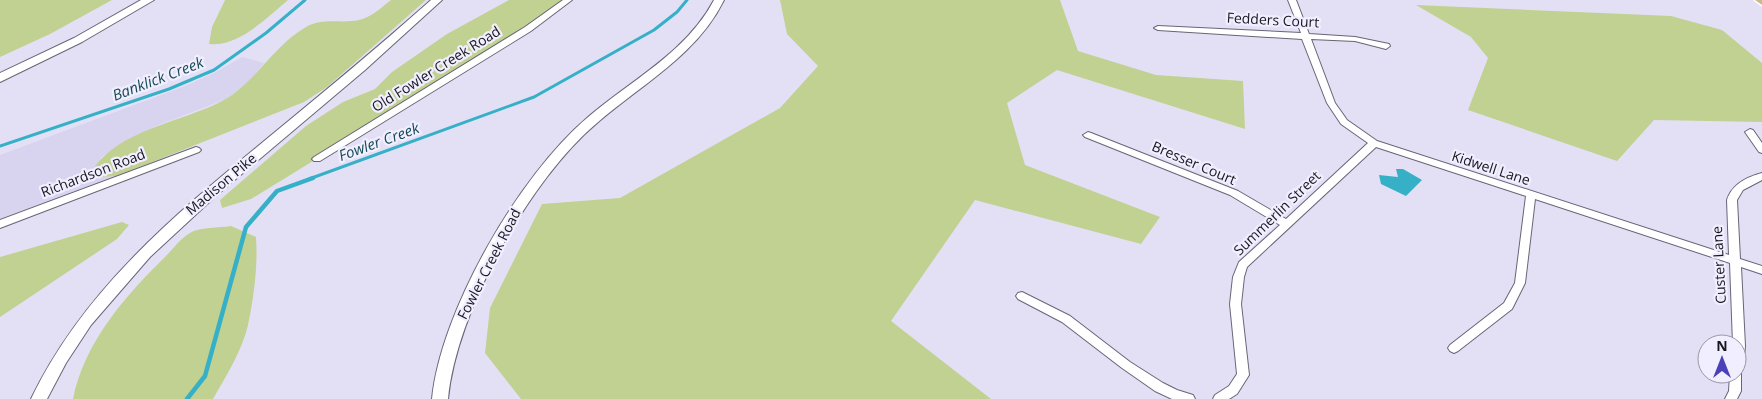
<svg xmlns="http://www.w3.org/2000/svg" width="1762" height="399" font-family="'Open Sans',sans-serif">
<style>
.built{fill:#d8d4f0}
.green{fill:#c0d191}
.water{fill:#36b0c7}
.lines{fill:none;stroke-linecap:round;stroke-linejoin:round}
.stream-far1{stroke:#36b0c7;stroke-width:3}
.stream{stroke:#36b0c7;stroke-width:4.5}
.street-casing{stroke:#676577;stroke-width:2}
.secondary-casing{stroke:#676577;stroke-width:2}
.primary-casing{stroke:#fff;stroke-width:3}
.street{fill:#fff;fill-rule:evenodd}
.secondary{fill:#fff;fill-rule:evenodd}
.primary{fill:#c7b88f;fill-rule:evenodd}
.labels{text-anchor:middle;stroke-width:4.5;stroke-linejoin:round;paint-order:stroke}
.street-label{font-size:14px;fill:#18171e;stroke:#f0eeff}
.water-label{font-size:15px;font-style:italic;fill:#174a54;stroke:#f0eeff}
</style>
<rect width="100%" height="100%" fill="#e3e0f5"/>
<path class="built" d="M242 57 264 63 251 81 224 100 156 126 101 157 99 177 117 176 118 180 0 224V155L185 86 216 72Z"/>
<path class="green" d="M0 0H112L50 34 0 57Z
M225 0H288C266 18 239 47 209 44L212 27Z
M391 0H426L327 87 304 102 117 176 99 177 92 171C118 129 184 122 224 100 257 81 273 46 306 27 323 17 341 24 359 20 370 18 382 7 391 0Z
M509 0H568L466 67 251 199 222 208 220 200 306 126 343 102 375 89 392 72 447 34Z
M780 0H1060L1078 51 1156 75 1243 81 1245 129 1057 70 1007 103 1025 165 1160 217 1141 244 975 200 891 321 991 399H521L485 353 490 308 542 204 620 198 780 108 818 66 787 34Z
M1416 5 1671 16 1722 30 1762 63V122L1654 120 1617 161 1468 110 1488 58 1471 37Z
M122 222 129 225 117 239 0 317V257Z
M231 226 256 237C258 265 254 297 248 325 242 351 226 376 213 399H73C84 343 125 296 165 257 173 249 181 238 190 233 199 227 220 228 231 226Z"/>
<path class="water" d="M1396 169H1403L1422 180 1406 196 1381 184 1379 175 1398 177Z"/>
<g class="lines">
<path class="stream-far1" d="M0 146 169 89 214 70 266 33 305 0
M309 179 534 97 654 30 677 12 687 0"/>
<path class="stream" d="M187 399 205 376 246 227 277 191 313 178"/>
<defs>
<path id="street" d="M563 0H572L531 31 320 161H314L312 159 314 157 525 27Z
M1288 0H1296L1309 34 1355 37 1389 44 1390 46 1386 49 1355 41 1311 39 1335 103 1347 120 1377 141 1729 255 1727 200C1732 184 1747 177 1762 173V180L1743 190 1737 200 1740 259 1762 266V274L1741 267 1745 346 1743 368 1741 372V391L1737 399H1725L1729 391 1730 374H1737V344H1733L1730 263 1535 199 1525 283 1512 309 1458 351 1454 353 1450 351 1448 348 1450 345 1504 303 1515 283 1526 196 1376 147 1247 267 1244 277 1241 304 1249 375 1237 394 1229 399H1213L1215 395 1229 386 1237 374 1230 304 1233 277 1239 262 1280 225 1230 195 1085 137 1083 135 1088 132 1091 133 1238 191 1286 219 1368 143 1341 124 1327 103 1302 39 1158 30 1154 28 1158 26 1301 33Z
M1750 129 1753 130 1762 143V153L1759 152 1745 132Z
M196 147 199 148 201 150 199 152 0 228V220Z
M1022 292 1070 316 1130 362 1163 383 1177 390 1193 395 1195 399H1172L1155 391 1122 368 1062 322 1018 299 1016 296 1018 293Z"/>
<path id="secondary" d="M141 0H154L82 42 0 82V73L74 38Z
M431 0H442L365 70 217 195 150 257 91 325 66 363 47 399H31C83 291 172 217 263 142 319 96 376 49 431 0Z
M714 0H724C697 55 642 84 597 123 530 179 456 312 448 399H432C441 310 519 176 587 118 631 80 686 53 714 0Z"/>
<path id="primary" d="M1755 0H1762V5Z"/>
</defs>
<use href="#street" class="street-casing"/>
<use href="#secondary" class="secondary-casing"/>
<use href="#primary" class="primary-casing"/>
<use href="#street" class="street"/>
<use href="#secondary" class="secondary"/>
<use href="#primary" class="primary"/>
</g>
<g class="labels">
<g class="street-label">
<text transform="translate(1273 20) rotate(3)" y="5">Fedders Court</text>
<text transform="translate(436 69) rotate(-32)" y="5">Old Fowler Creek Road</text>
<text transform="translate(1194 163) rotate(23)" y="5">Bresser Court</text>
<text transform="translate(1491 168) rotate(18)" y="5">Kidwell Lane</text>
<text transform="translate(93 173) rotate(-21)" y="5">Richardson Road</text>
<text transform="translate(221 184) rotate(-40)" y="5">Madison Pike</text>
<text transform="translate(1277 213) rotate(-44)" y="5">Summerlin Street</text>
<text transform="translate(489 264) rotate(-63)" y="5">Fowler Creek Road</text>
<text transform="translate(1719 265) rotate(-93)" y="5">Custer Lane</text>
</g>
<g class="water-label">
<text transform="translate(158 79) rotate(-21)" y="5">Banklick Creek</text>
<text transform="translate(379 142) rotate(-20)" y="5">Fowler Creek</text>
</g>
</g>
<g transform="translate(1722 359)"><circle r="24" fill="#f0eeff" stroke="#9a98a5"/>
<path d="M0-4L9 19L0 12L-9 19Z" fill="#4b40b7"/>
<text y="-8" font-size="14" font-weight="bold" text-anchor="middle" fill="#18171e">N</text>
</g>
</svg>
